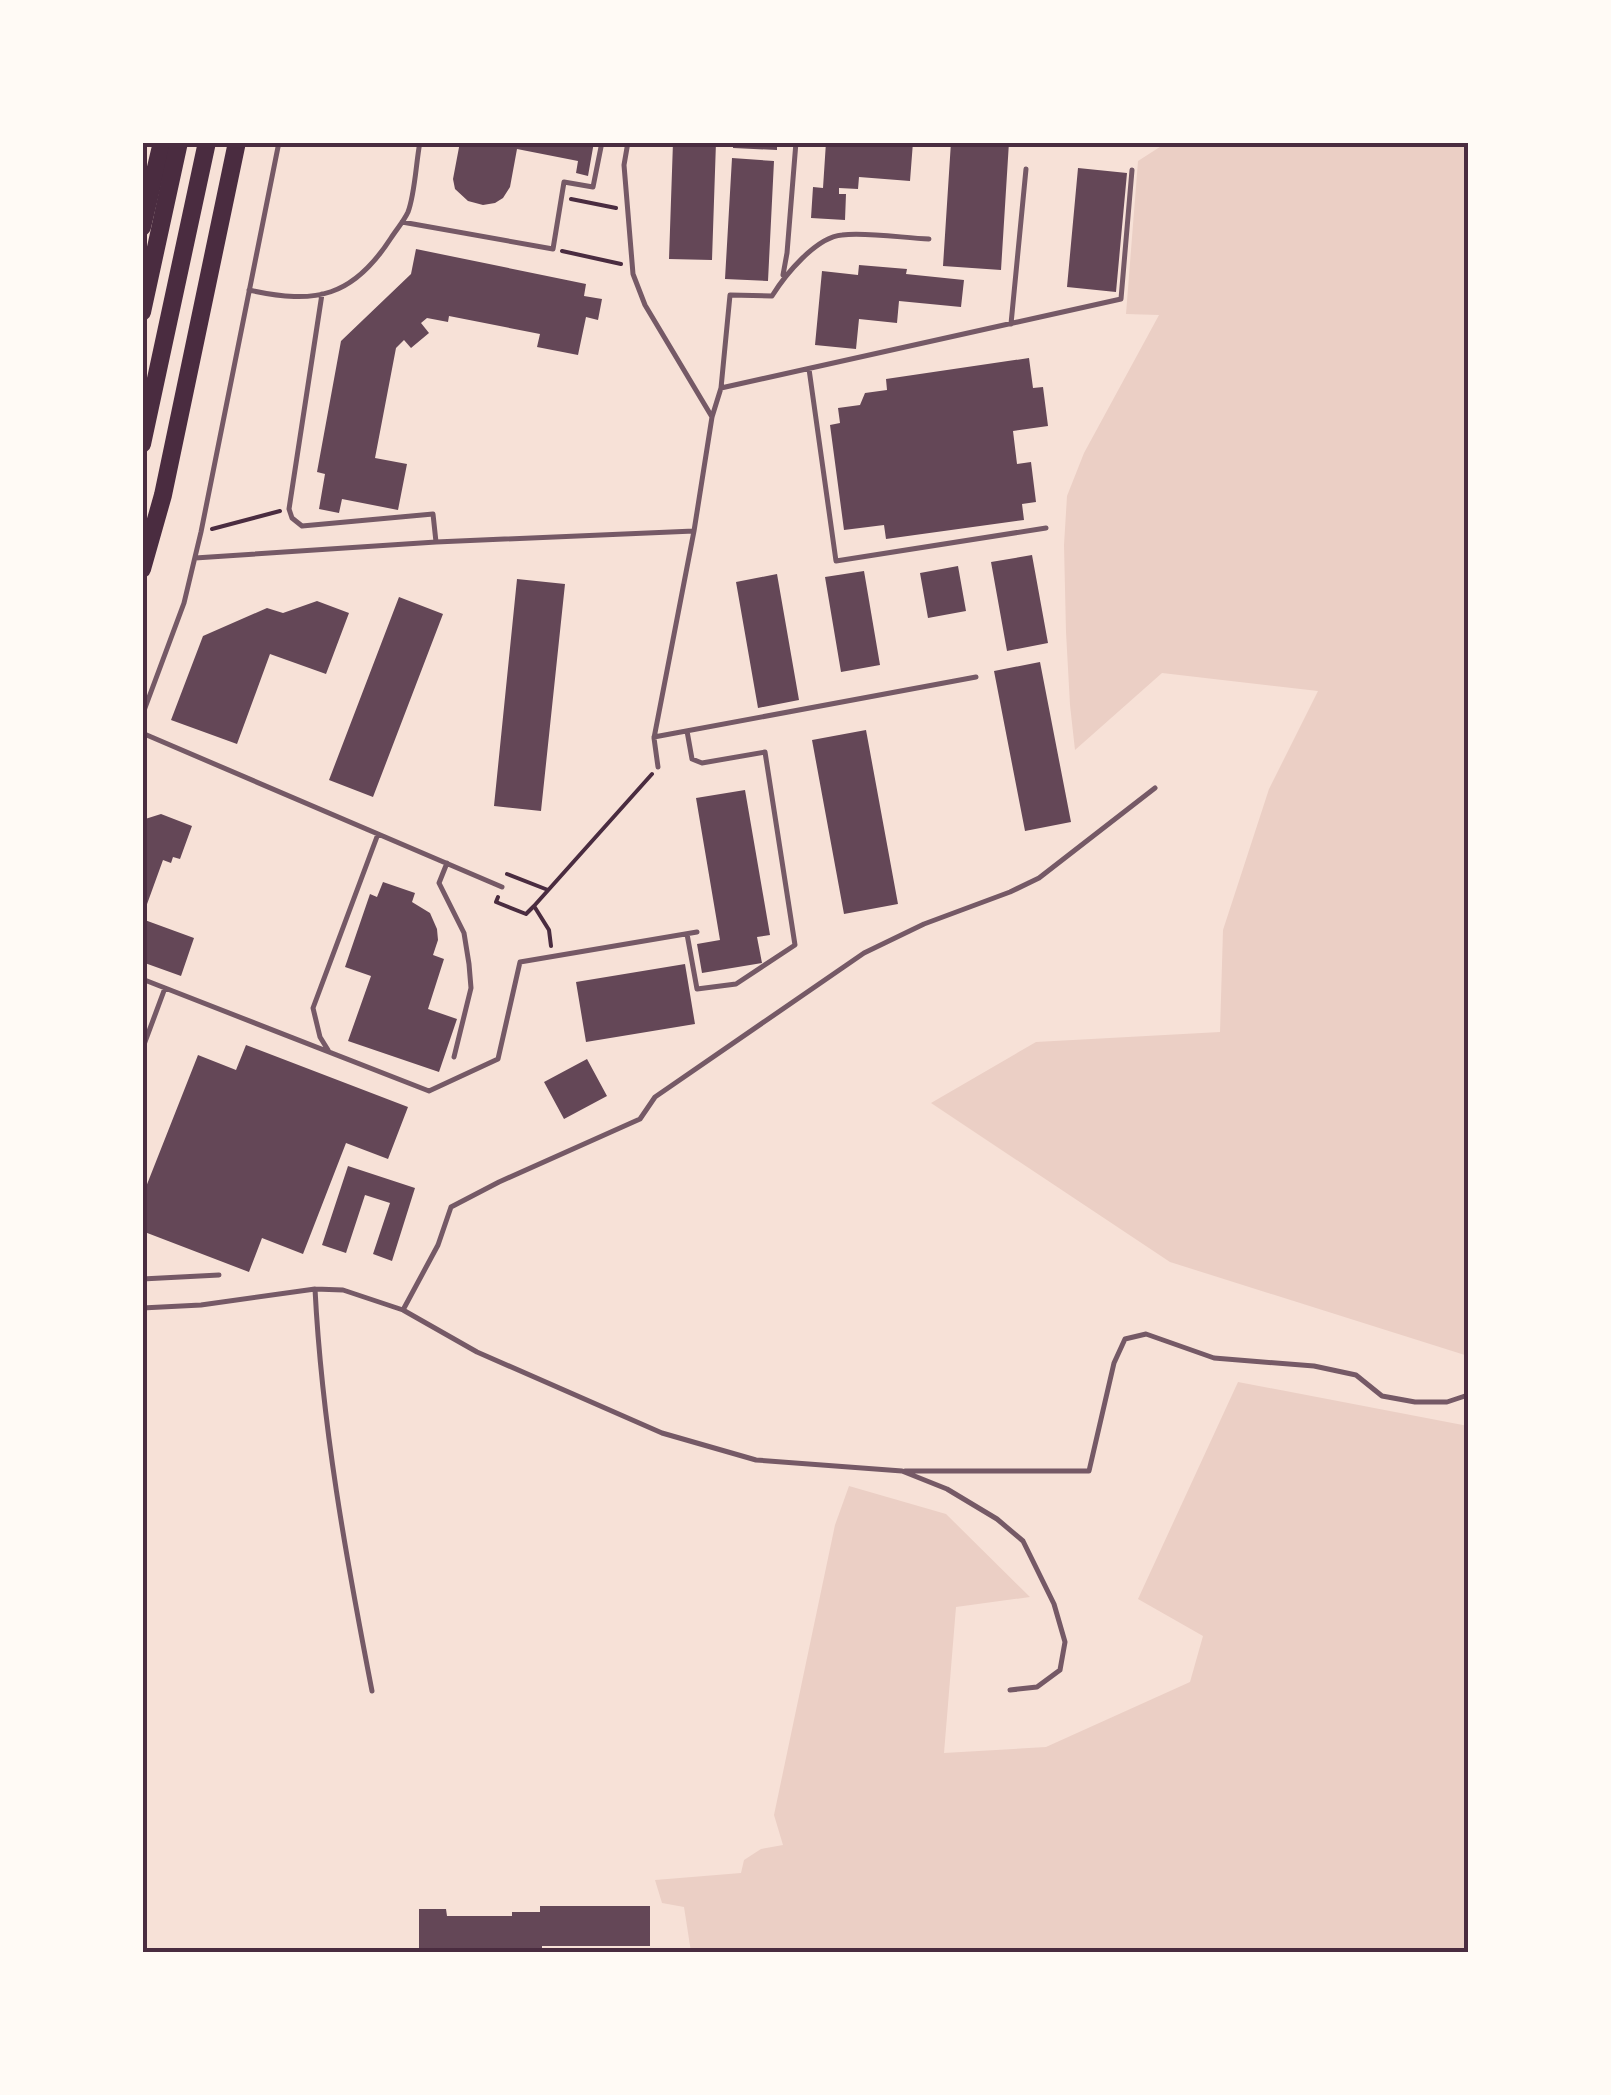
<svg xmlns="http://www.w3.org/2000/svg" width="1611" height="2095" font-family="'Zilla Slab',serif">
<style>
.green{fill:#ebcfc5}
.building{fill:#644757}
.lines{fill:none;stroke-linecap:round;stroke-linejoin:round}
.path{stroke:#4a2c40;stroke-width:4}
.service{stroke:#755966;stroke-width:5}
.primary{stroke:#4a2c40;stroke-width:18}
.trunk{stroke:#4a2c40;stroke-width:18}
.neatline{fill:none;stroke:#4a2c40;stroke-width:4}
</style>
<rect width="100%" height="100%" fill="#f7e1d7"/>
<path class="green" d="M1166 143H1468V1356L1170 1262 931 1103 1036 1042 1220 1032 1223 930 1269 789 1318 691 1162 673 1075 750 1070 705 1066 632 1064 545 1067 496 1084 453 1159 315 1126 314 1138 161Z
M1238 1382 1468 1426V1952H691L684 1907 662 1903 655 1880 741 1873 744 1860 761 1849 783 1845 774 1815 835 1525 849 1486 946 1514 1030 1597 956 1607 944 1753 1046 1747 1190 1682 1203 1636 1138 1599Z"/>
<path class="building" d="M460 142H594L588 176 576 173 578 161 517 149 510 187 503 198 495 203 483 205 468 201 455 189 453 179Z
M673 142H716L712 260 669 259Z
M733 142H777V150L733 148Z
M826 142H913L910 181 859 177 858 189 839 188V194H846L845 220 811 218 813 187 823 188Z
M951 142H1009L1001 270 943 266Z
M732 158 774 161 768 281 725 279Z
M1078 168 1127 173 1116 292 1067 287Z
M416 249 586 284 584 296 602 299 598 320 586 317 578 355 537 347 540 334 449 316 448 322 427 318 421 323 429 333 411 348 404 340 396 348 375 458 407 464 398 510 342 499 339 513 319 509 325 474 317 472 341 341 411 274Z
M859 265 907 269 906 274 964 280 961 307 899 301 897 323 859 319 856 349 815 345 822 271 858 275Z
M1029 358 1033 388 1043 387 1048 426 1013 431 1017 464 1031 462 1036 502 1022 504 1024 520 886 539 884 525 844 530 830 425 840 423 838 408 860 405 865 393 887 390 886 379Z
M1032 555 1048 643 1007 651 991 562Z
M958 566 966 611 928 618 920 573Z
M864 571 880 665 841 672 825 577Z
M777 574 799 700 758 708 736 582Z
M517 579 565 584 541 811 494 806Z
M399 597 443 614 373 797 329 780Z
M317 601 349 613 326 674 270 654 237 744 171 720 203 636 267 608 283 613Z
M1040 662 1071 822 1025 831 994 671Z
M866 730 898 904 844 914 812 740Z
M745 790 770 935 757 937 762 963 702 973 697 944 720 940 696 798Z
M161 814 192 826 180 859 173 857 171 863 163 860 142 918V820Z
M383 882 415 893 412 902 430 913 437 929 438 940 433 955 444 959 428 1009 457 1019 439 1072 348 1041 371 976 345 967 370 894 377 897Z
M142 919 194 938 181 976 142 962Z
M685 964 695 1024 586 1042 576 982Z
M246 1045 408 1107 388 1159 346 1143 303 1254 262 1238 249 1272 142 1231V1197L198 1055 236 1070Z
M587 1059 607 1096 564 1119 544 1082Z
M348 1166 415 1188 392 1261 373 1254 390 1203 365 1195 346 1253 322 1245Z
M540 1906H650V1946H542V1952H419V1909H446L447 1916H512V1912H540Z"/>
<g class="lines">
<path class="path" d="M571 199 616 208
M562 251 621 264
M212 529 280 511
M507 874 548 890
M498 897 496 902 526 914 534 906
M551 946 549 930 534 906 652 774"/>
<path class="service" d="M628 142 624 165 633 274 645 305 712 417
M402 222 553 249 564 182 593 187 602 142
M783 275 787 253 796 142
M249 290C316 305 353 297 391 238 396 230 404 221 408 212 415 194 416 162 420 142
M322 294 289 509 292 518 302 526 433 514 436 542
M1011 324 1026 169
M809 369 836 561 1046 528
M721 388 1121 299 1132 170
M195 558 436 542 694 531
M142 716 184 603 201 532 279 142
M142 733 502 887
M654 737 976 677
M658 767 654 738 694 531 712 417 721 388 730 295 772 296C785 275 816 237 842 235 866 232 904 238 929 239
M447 863 439 883 464 933 469 964 471 988 454 1057
M687 934 697 989 736 984 795 945 765 752 702 763 692 759 687 731
M142 979 429 1091 498 1059 520 962 697 932
M142 1050 165 988
M328 1050 320 1037 313 1008 378 834
M142 1279 219 1275
M315 1289C322 1425 346 1557 372 1691
M142 1308 201 1305 315 1289 343 1290 403 1310 438 1245 451 1207 499 1182 640 1119 655 1097 864 953 924 924 1010 892 1039 878 1155 788
M403 1310 477 1352 662 1433 756 1460 902 1471 947 1489 997 1519 1023 1541 1054 1604 1065 1642 1060 1670 1037 1687 1010 1690
M905 1471H1089L1114 1363 1125 1339 1146 1334 1214 1358 1314 1366 1356 1375 1382 1396 1415 1402H1447L1468 1395"/>
<path class="primary" d="M142 227 162 142
M142 569 163 495 237 142"/>
<path class="trunk" d="M142 312 179 142
M142 444 207 142"/>
</g>
<rect width="1611" height="2095" fill="none" stroke="#fffaf5" stroke-width="290"/>
<rect x="145" y="145" width="1321" height="1805" class="neatline"/>
</svg>
